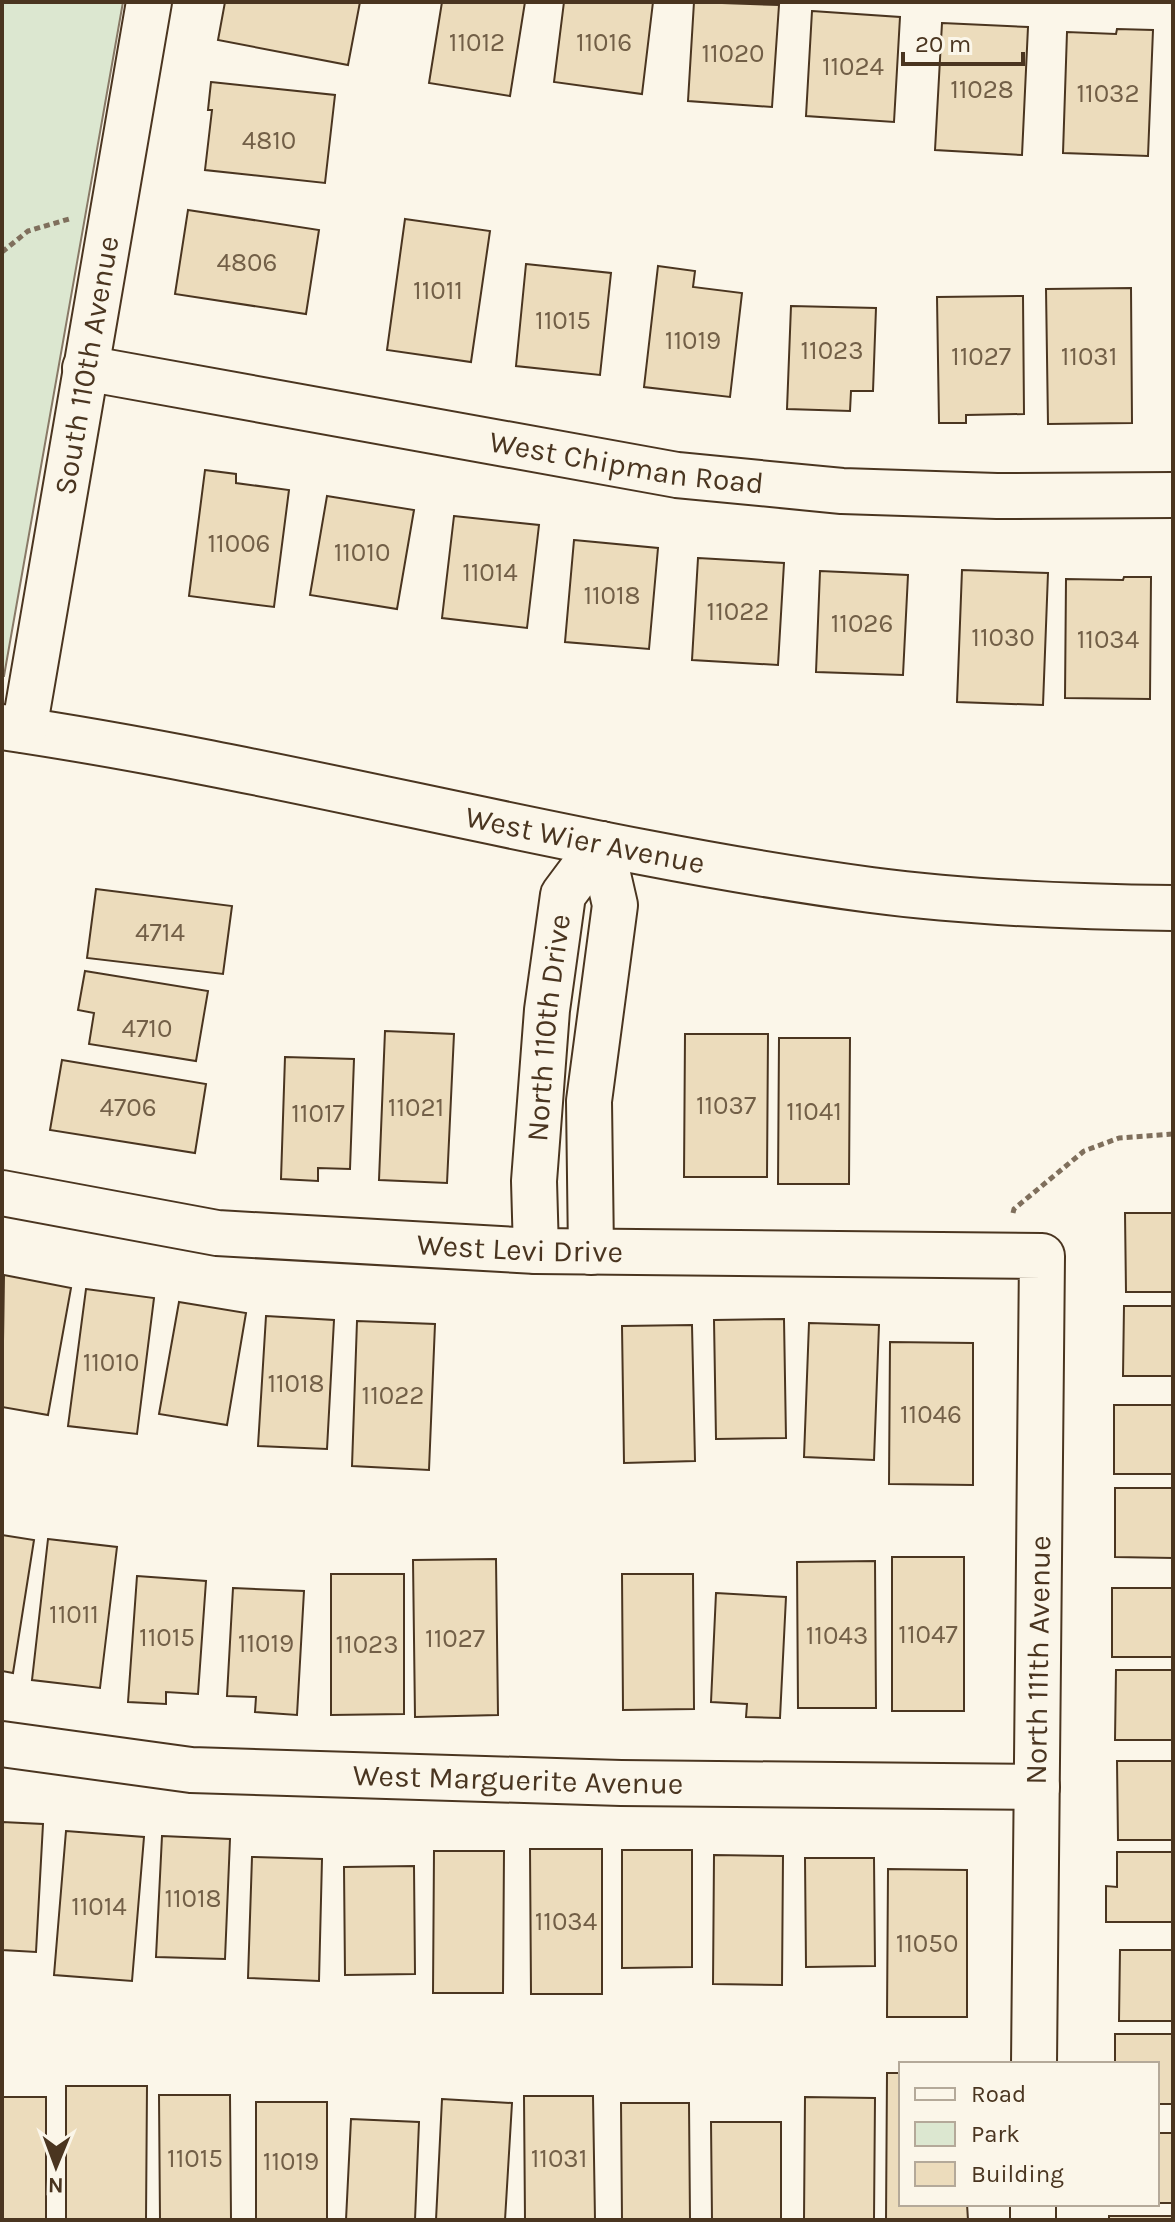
<svg xmlns="http://www.w3.org/2000/svg" width="1175" height="2222" font-family="Karla,sans-serif">
<style>
.green{fill:#dce7d0;stroke:#887966;stroke-width:2}
.building{fill:#ecdcbc;stroke:#4a3520;stroke-width:2}
.lines{fill:none;stroke-linecap:round;stroke-linejoin:round}
.minor-casing{stroke:#4a3520;stroke-width:48}
.path{stroke:#7f6f5c;stroke-width:5;stroke-dasharray:6 4;stroke-linecap:butt}
.minor{stroke:#fbf6e9;stroke-width:44}
.labels{text-anchor:middle;stroke-width:6;stroke-linejoin:round;paint-order:stroke}
.number-label{font-size:26px;fill:#725f47}
.street-label{font-size:30px;fill:#4a3520;stroke:#fbf6e9}
</style>
<rect width="100%" height="100%" fill="#fbf6e9"/>
<path class="green" d="M2 2H123L4 676H2Z"/>
<path class="building" d="M225 2H360L348 65 218 40Z
M442 2H525L510 96 429 83Z
M564 2H653L642 94 554 82Z
M694 2 779 5 772 107 688 101Z
M812 11 900 17 894 122 806 116Z
M942 23 1028 27 1022 155 935 150Z
M1117 29 1153 30 1148 156 1063 153 1067 32 1116 34Z
M211 82 335 95 325 183 205 170 212 110H208Z
M188 210 319 230 306 314 175 294Z
M405 219 490 231 471 362 387 350Z
M526 264 611 273 600 375 516 366Z
M658 266 695 271 693 287 742 293 730 397 644 387Z
M1131 288 1132 423 1048 424 1046 289Z
M1023 296 1024 414 966 415V423H939L937 297Z
M791 306 876 308 873 391H851L850 411 787 409Z
M205 470 236 474V483L289 490 274 607 189 596Z
M327 496 414 510 397 609 310 595Z
M454 516 539 525 527 628 442 618Z
M574 540 658 548 649 649 565 642Z
M698 558 784 563 778 665 692 660Z
M962 570 1048 573 1043 705 957 702Z
M820 571 908 575 903 675 816 672Z
M1124 577H1151L1150 699 1065 698 1066 579 1123 580Z
M96 889 232 906 223 974 87 958Z
M85 971 208 991 196 1061 89 1044 94 1013 78 1010Z
M385 1031 454 1034 447 1183 379 1180Z
M685 1034H768L767 1177H684Z
M779 1038H850L849 1184H778Z
M285 1057 354 1059 350 1169 318 1168V1181L281 1179Z
M62 1060 206 1084 195 1153 50 1130Z
M1125 1213H1173V1292H1126Z
M4 1275 71 1288 48 1415 2 1407Z
M86 1289 154 1298 137 1434 68 1426Z
M179 1302 246 1313 227 1425 159 1414Z
M1124 1306H1173V1376H1123Z
M266 1316 334 1320 327 1449 258 1446Z
M784 1319 786 1438 716 1439 714 1320Z
M357 1321 435 1324 429 1470 352 1466Z
M809 1323 879 1325 874 1460 804 1457Z
M692 1325 695 1461 624 1463 622 1326Z
M890 1342 973 1343V1485L889 1484Z
M1114 1405H1173V1474H1114Z
M1115 1488H1173V1558L1115 1557Z
M2 1535 34 1540 13 1673 2 1671Z
M48 1539 117 1547 100 1688 32 1680Z
M892 1557H964V1711H892Z
M496 1559 498 1715 415 1717 413 1560Z
M875 1561 876 1708H798L797 1562Z
M331 1574H404V1714L331 1715Z
M622 1574H693L694 1709 623 1710Z
M137 1576 206 1581 198 1694 166 1692V1704L128 1702Z
M233 1588 304 1591 297 1715 255 1712 256 1697 227 1696Z
M1112 1588H1173V1657H1112Z
M716 1593 786 1597 780 1718 746 1717 747 1704 711 1702Z
M1116 1670H1173V1740H1115Z
M1117 1761H1173V1840H1118Z
M2 1822 43 1824 36 1952 2 1950Z
M66 1831 144 1837 132 1981 54 1975Z
M162 1836 230 1839 225 1959 156 1957Z
M530 1849H602V1994H531Z
M622 1850H692V1967L622 1968Z
M434 1851H504L503 1993H433Z
M1117 1852H1173V1922H1106V1886L1117 1887Z
M714 1855 783 1856 782 1985 713 1984Z
M252 1857 322 1859 319 1981 248 1978Z
M805 1858H874L875 1966 806 1967Z
M414 1866 415 1974 345 1975 344 1867Z
M888 1869 967 1870V2017H887Z
M1120 1950H1173V2021H1119Z
M1115 2034H1173V2104H1157V2064H1115Z
M887 2073H901V2204H967L968 2220H886Z
M66 2086H147L146 2220H66Z
M159 2095H230L231 2220H160Z
M524 2096H593L595 2220H525Z
M2 2097H46V2220H2Z
M805 2097 875 2098 874 2220H804Z
M442 2099 512 2103 505 2220H436Z
M256 2102H327V2220H256Z
M621 2103H689L690 2220H622Z
M351 2119 419 2122 415 2220H346Z
M711 2122H781V2220H712Z
M1157 2133H1173V2203H1157Z
M1109 2216H1173V2220H1109Z"/>
<g class="lines">
<defs>
<g id="minor">
<path id="s1" d="M85 368 677 475 842 491 997 496 1173 495"/>
<path id="s2" d="M2 727C294 770 579 851 871 890 971 903 1072 907 1173 908"/>
<path id="s3" d="M24 730 149 2"/>
<path id="s4" d="M2 1193 217 1233 536 1251 1042 1256 1034 2064"/>
<path id="s5" d="M536 1251 534 1181 547 1010 563 895 601 844"/>
<path d="M591 1252 589 1101 615 905 601 844"/>
<path id="s6" d="M2 1744 191 1770 621 1783 1037 1787"/>
<path d="M1033 2220V2204"/>
</g>
</defs>
<use href="#minor" class="minor-casing"/>
<path class="path" d="M2 252 28 231 69 219
M1013 1213 1014 1209 1084 1151 1119 1138 1173 1134"/>
<use href="#minor" class="minor"/>
</g>
<g class="labels">
<g class="number-label">
<text x="477" y="51">11012</text>
<text x="604" y="51">11016</text>
<text x="733" y="62">11020</text>
<text x="853" y="75">11024</text>
<text x="982" y="98">11028</text>
<text x="1108" y="102">11032</text>
<text x="269" y="149">4810</text>
<text x="247" y="271">4806</text>
<text x="438" y="299">11011</text>
<text x="563" y="329">11015</text>
<text x="693" y="349">11019</text>
<text x="832" y="359">11023</text>
<text x="981" y="365">11027</text>
<text x="1089" y="365">11031</text>
<text x="239" y="552">11006</text>
<text x="362" y="561">11010</text>
<text x="490" y="581">11014</text>
<text x="612" y="604">11018</text>
<text x="738" y="620">11022</text>
<text x="862" y="632">11026</text>
<text x="1003" y="646">11030</text>
<text x="1108" y="648">11034</text>
<text x="160" y="941">4714</text>
<text x="147" y="1037">4710</text>
<text x="726" y="1114">11037</text>
<text x="128" y="1116">4706</text>
<text x="416" y="1116">11021</text>
<text x="814" y="1120">11041</text>
<text x="318" y="1122">11017</text>
<text x="111" y="1371">11010</text>
<text x="296" y="1392">11018</text>
<text x="393" y="1404">11022</text>
<text x="931" y="1423">11046</text>
<text x="74" y="1623">11011</text>
<text x="928" y="1643">11047</text>
<text x="837" y="1644">11043</text>
<text x="167" y="1646">11015</text>
<text x="455" y="1647">11027</text>
<text x="266" y="1652">11019</text>
<text x="367" y="1653">11023</text>
<text x="193" y="1907">11018</text>
<text x="99" y="1915">11014</text>
<text x="566" y="1930">11034</text>
<text x="927" y="1952">11050</text>
<text x="195" y="2167">11015</text>
<text x="559" y="2167">11031</text>
<text x="291" y="2170">11019</text>
</g>
<g class="street-label">
<text dy="10" stroke="none"><textPath href="#s3" startOffset="370">South 110th Avenue</textPath></text>
<text dy="10" stroke="none"><textPath href="#s1" startOffset="550">West Chipman Road</textPath></text>
<text dy="10" stroke="none"><textPath href="#s2" startOffset="594">West Wier Avenue</textPath></text>
<text dy="10" stroke="none"><textPath href="#s5" startOffset="224">North 110th Drive</textPath></text>
<text dy="10" stroke="none"><textPath href="#s4" startOffset="522">West Levi Drive</textPath></text>
<text transform="translate(1038 1660) rotate(-89)" y="10">North 111th Avenue</text>
<text dy="10" stroke="none"><textPath href="#s6" startOffset="518">West Marguerite Avenue</textPath></text>
</g>
</g>
<rect width="1175" height="2222" fill="none" stroke="#4a3520" stroke-width="8"/>
<rect x="899" y="2062" width="260" height="144" fill="#fbf6e9" stroke="#b4a999" stroke-width="2"/>
<rect x="915" y="2088" width="40" height="12" fill="#fbf6e9" stroke="#b4a999" stroke-width="2"/>
<text x="971" y="2102" font-size="24" fill="#4a3520">Road</text>
<rect x="915" y="2122" width="40" height="24" fill="#dce7d0" stroke="#b4a999" stroke-width="2"/>
<text x="971" y="2142" font-size="24" fill="#4a3520">Park</text>
<rect x="915" y="2162" width="40" height="24" fill="#ecdcbc" stroke="#b4a999" stroke-width="2"/>
<text x="971" y="2182" font-size="24" fill="#4a3520">Building</text>
<g transform="translate(56 2166) rotate(181)" stroke="#fbf6e9" stroke-width="6" paint-order="stroke">
<path d="M0-6L14 30L0 20L-14 30Z" fill="#4a3520"/>
<text y="-12" font-size="22" font-weight="bold" text-anchor="middle" fill="#4a3520">N</text>
</g>
<path d="M903 52v12h120v-12" fill="none" stroke="#4a3520" stroke-width="4"/>
<text x="915" y="52" font-size="24" fill="#4a3520" stroke="#fbf6e9" stroke-width="6" paint-order="stroke">20 m</text>
</svg>
